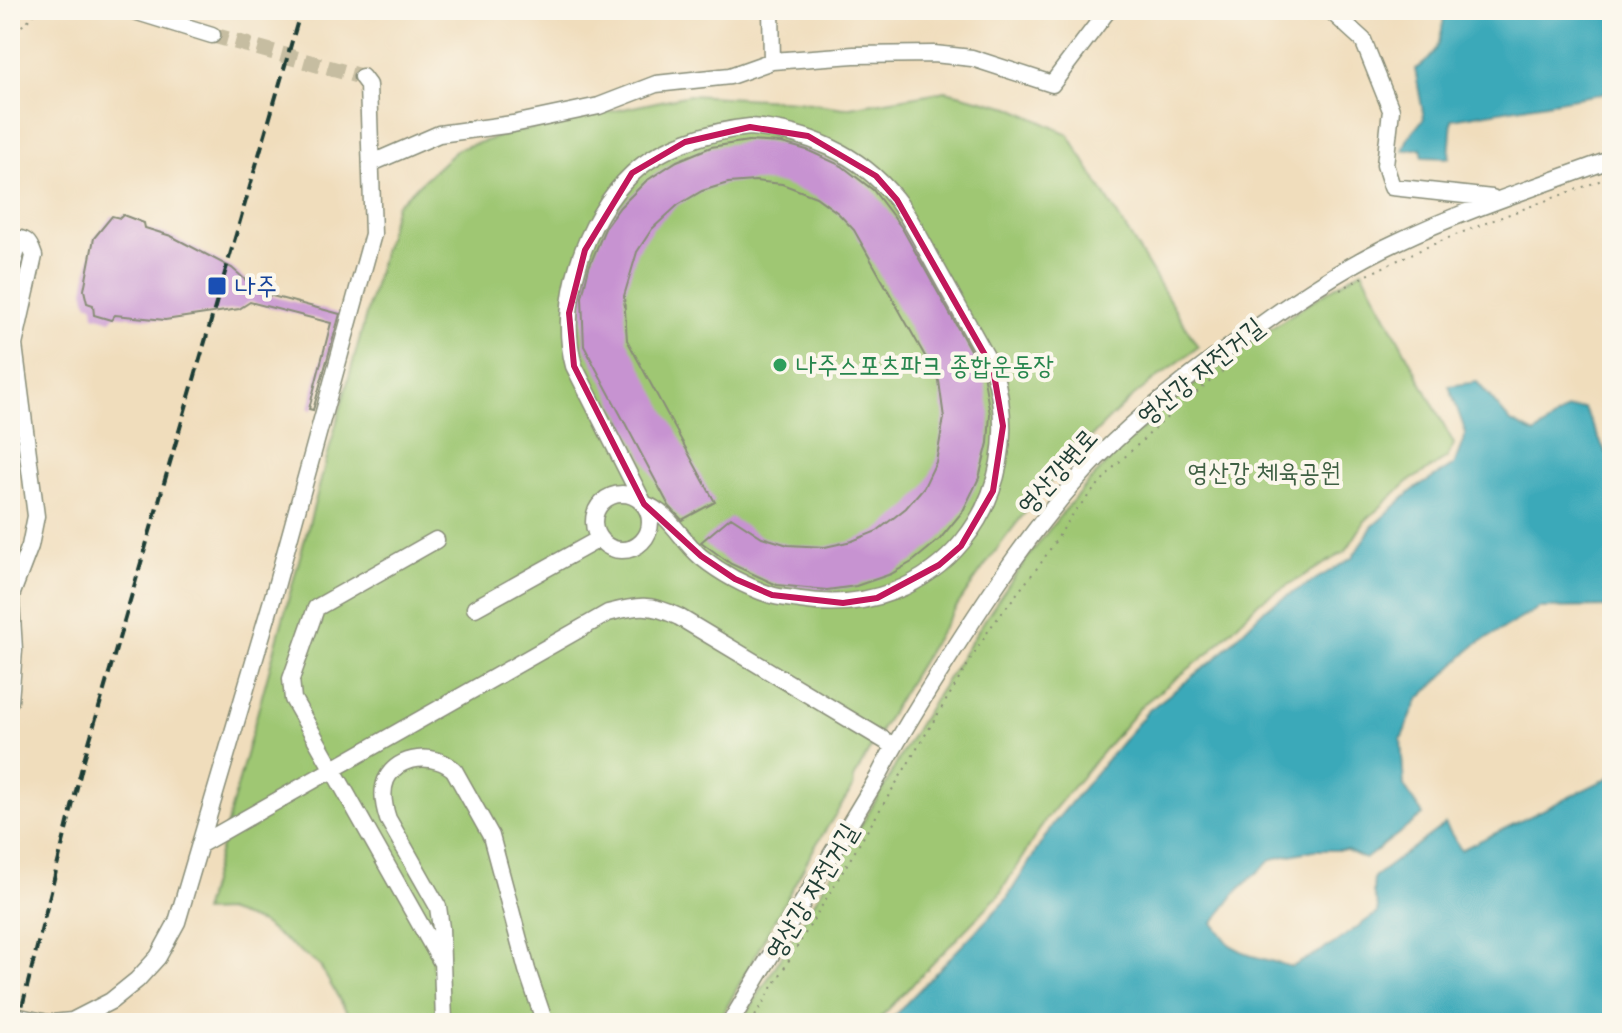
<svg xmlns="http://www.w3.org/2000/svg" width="1622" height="1033" font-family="Mynerve,'Poor Story',sans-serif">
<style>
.green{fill:#9fc773;stroke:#5f8254;stroke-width:2}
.water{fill:#3aa9b9;stroke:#2c7376;stroke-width:2}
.building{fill:#c793d1}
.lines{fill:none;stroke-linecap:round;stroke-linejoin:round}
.minor-tunnel{stroke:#c6bda1;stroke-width:16;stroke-dasharray:16 8;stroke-linecap:butt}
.minor-casing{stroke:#888d78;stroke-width:19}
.path{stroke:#888d78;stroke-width:2;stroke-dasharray:2 6;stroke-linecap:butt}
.minor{stroke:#fff;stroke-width:16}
.rail{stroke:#1f3d34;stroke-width:4;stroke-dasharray:12 6;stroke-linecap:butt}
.marked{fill:none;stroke:#c2185b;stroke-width:6;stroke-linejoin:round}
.transit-dot{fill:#1a4fb4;stroke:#fbf7ec;stroke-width:3}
.leisure-dot{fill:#2e9e5b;stroke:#fbf7ec;stroke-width:3}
.labels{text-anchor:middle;stroke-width:8;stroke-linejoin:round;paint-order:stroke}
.transit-label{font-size:26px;fill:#164399;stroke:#fbf7ec;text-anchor:start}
.leisure-label{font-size:26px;fill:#27864d;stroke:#fbf7ec;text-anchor:start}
.street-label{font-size:26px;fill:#1f3d34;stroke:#fbf7ec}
.park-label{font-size:26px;fill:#3f6044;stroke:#fbf7ec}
</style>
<rect width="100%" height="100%" fill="#fbf7ec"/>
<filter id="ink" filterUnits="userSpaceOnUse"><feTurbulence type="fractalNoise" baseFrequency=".0125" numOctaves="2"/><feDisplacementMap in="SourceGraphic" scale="16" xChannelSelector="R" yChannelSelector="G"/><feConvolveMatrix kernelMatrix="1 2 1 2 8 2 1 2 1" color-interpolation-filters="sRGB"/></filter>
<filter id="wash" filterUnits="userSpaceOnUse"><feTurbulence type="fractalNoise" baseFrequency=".006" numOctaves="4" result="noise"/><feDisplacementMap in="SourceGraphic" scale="32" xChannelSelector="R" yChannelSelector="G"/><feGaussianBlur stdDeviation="1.8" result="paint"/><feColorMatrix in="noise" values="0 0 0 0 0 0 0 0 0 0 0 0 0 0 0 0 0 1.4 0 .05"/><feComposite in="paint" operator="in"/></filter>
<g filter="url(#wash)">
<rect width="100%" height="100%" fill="#f0ddbc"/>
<path class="green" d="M946 91 1010 107 1068 134 1198 347C1174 366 1148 383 1126 403 1011 510 929 642 854 778L853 787 816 845 718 1023H353L320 966 261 923 226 911 203 912 396 205 458 149 511 133 689 95 797 101 844 108Z
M1362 270 1454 444 1447 458 1408 482 1365 521 1346 551 1259 602 1209 653 1142 705 1046 819 999 895 875 1023H741L887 782C907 740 933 702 958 662 1001 593 1046 527 1102 468 1173 392 1273 324 1362 270Z"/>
<path class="water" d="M1445 10H1612V92L1452 119 1449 158 1423 157 1421 148 1403 151 1408 138 1424 118 1415 69C1441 55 1441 37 1445 10Z
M1477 382 1511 422 1535 434 1567 409 1584 408 1606 453 1612 454V607L1539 608 1475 645 1418 700 1401 739 1404 786 1423 815 1365 859 1346 850H1314L1272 859 1238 890 1213 923 1230 945 1249 955 1292 967 1332 945 1377 913 1378 907 1373 893 1374 877 1445 824 1461 850 1612 776V1023H887L1006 900 1053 824 1148 711 1214 660 1265 609 1352 558 1372 527 1413 490 1454 465 1466 433 1449 386Z"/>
<g id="blocks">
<path class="building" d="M748 141 782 143 807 150 842 166 873 190 902 228 983 373 990 414 988 443 979 478 963 511 940 539 912 562 891 574 856 586 827 590 777 585 731 564 701 542 731 517 762 537 788 545 825 547 852 541 877 531 906 508 924 487 936 462 944 418 939 381 854 230 838 213 816 197 782 184 755 181 728 183 702 191 678 205 652 229 637 252 624 296 627 340 715 502 682 520 669 506 584 346 582 297 589 267 606 226 620 207 646 181 677 161 711 147Z
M123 215 144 223 145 228 171 236 232 268 249 283 253 291 340 314 313 410 309 409 331 323 250 302 239 309 165 320 115 315 111 320 94 315 93 305 87 303 84 290 94 238 112 216 120 218Z"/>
</g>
</g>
<g filter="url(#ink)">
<use href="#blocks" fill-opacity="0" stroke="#888d78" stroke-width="2"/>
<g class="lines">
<path class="minor-tunnel" d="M212 35 362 77"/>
<defs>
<path id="minor" d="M131 10 212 35
M771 10 772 61
M1330 10 1363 40 1391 110 1385 165 1392 187 1492 198
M750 127C806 131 859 153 895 198 911 218 923 244 936 267 955 301 974 335 993 369 1033 498 937 622 800 600 791 598 780 598 771 595 747 587 721 573 701 557 681 540 670 513 644 504L574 366C557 304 584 219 632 174 661 146 710 131 750 127Z
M372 163 439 134 513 124 599 106 656 84 730 76 772 61 854 55 934 54 972 58 1052 84 1108 10
M10 238C26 238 29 241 34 256L14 345 36 516 30 546 12 593
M10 239 17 250 10 273
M594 522a28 28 0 1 1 56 0a28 28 0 1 1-56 0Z
M436 540 316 608 291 679 293 699 442 963
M475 608 599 539
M10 701 14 650 10 583
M201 844 608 613C638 605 650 603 679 617L894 746
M10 1015 48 1023
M52 1023 72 1021 111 1001 137 980 158 957 177 922 275 590 373 234 368 85 362 77
M444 1023 441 928 438 907 388 819C384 807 381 792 386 780 398 754 436 753 454 770L491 836 527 970 545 1023
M730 1023 878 777C898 737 922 700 946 662 991 591 1038 519 1097 458 1147 408 1204 364 1262 324 1305 293 1349 264 1397 242 1466 209 1540 186 1612 159"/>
</defs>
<use href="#minor" class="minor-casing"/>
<path class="path" d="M10 37 39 10
M1340 290C1424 242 1517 212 1607 178
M751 1023 990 628 1041 563 1075 511 1115 466 1175 410 1223 371"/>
<use href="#minor" class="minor"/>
<path class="rail" d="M18 1023 83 763 301 10"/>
</g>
</g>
<path class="marked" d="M750 127 808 136 876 176 897 200 993 369 1003 426 993 491 961 546 939 565 877 598 843 603 772 595 735 579 701 556 644 504 574 366 569 313 585 250 632 173 685 142Z"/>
<rect class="transit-dot" x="207" y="276" width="20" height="20" rx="4"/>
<circle class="leisure-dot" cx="780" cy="365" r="8"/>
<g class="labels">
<g class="transit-label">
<text x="235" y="295">나주</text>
</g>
<g class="leisure-label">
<text x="796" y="374">나주스포츠파크 종합운동장</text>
</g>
<g class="street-label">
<text transform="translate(1200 371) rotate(-39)" y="9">영산강 자전거길</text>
<text transform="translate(1057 471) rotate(-48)" y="9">영산강변로</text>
<text transform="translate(811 891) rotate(-59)" y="9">영산강 자전거길</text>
</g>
<g class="park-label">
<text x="1264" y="481">영산강 체육공원</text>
</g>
</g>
<rect width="1622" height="1033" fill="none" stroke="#fbf7ec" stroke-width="40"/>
</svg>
